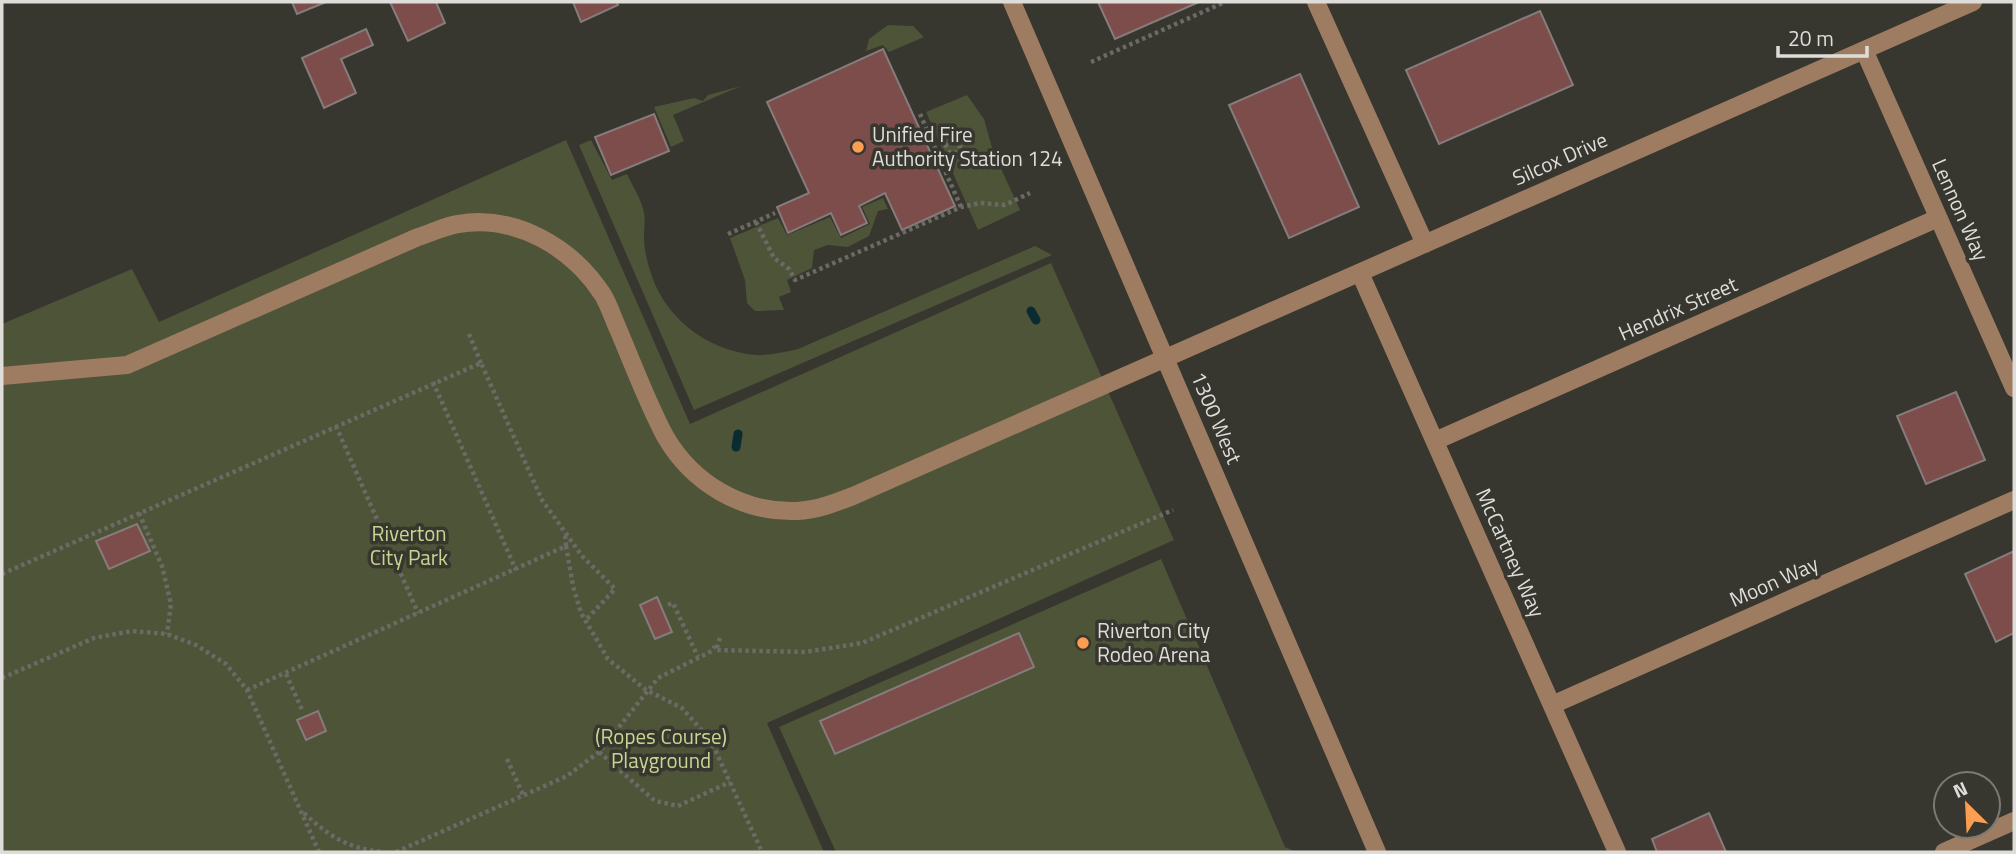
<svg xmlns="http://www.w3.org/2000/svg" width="2016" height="854" font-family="'Titillium Web',sans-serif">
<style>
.green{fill:#4e5438}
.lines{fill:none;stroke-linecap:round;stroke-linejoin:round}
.stream{stroke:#0a2c30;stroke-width:9}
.building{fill:#7c4d4a;stroke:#857c7b;stroke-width:2}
.path{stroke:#6b6a64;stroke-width:4.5;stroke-dasharray:3.5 3.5;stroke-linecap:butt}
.minor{stroke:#9e7c62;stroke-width:18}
.poi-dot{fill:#fc9e52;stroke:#37362f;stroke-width:2.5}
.labels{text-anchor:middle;stroke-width:7;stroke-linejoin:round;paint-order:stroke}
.poi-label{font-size:21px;fill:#deddd9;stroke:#37362f;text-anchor:start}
.street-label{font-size:21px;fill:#deddd9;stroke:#37362f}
.park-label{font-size:21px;fill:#c7d68f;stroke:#37362f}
</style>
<rect width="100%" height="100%" fill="#37362f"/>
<path class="green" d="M888 25 913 26 924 37 889 52 883 45 866 51 869 39Z
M741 86 673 115 684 141 671 147 654 107 694 98 703 101 708 95Z
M967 95 984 119 993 151 1020 210 978 230 926 112Z
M566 140 690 424 1051 263 1174 540 767 723 824 852H2V324L132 269 159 322Z
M591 140 612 180 627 174C632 185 640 197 643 209 646 217 644 227 644 236 644 247 646 257 649 267 662 316 705 350 755 355 769 356 784 352 798 349L1035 246 1052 255 694 410 579 145Z
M883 198 888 209 878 211 869 236 848 247 828 245 814 250 812 268 787 280 791 292 779 297 784 310 755 311 747 303 745 280 730 238 778 218 787 235 830 217 841 238 870 224 862 207Z
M1161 559 1285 847 1296 852H836L779 727Z"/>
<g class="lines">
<path class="stream" d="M1031 311 1036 320
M736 447 738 434"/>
</g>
<path class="building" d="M292 2H326L297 14Z
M390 2H436L445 23 408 41Z
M573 2H617L618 5 581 22Z
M1098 2H1199L1115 39Z
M1540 11 1573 85 1439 144 1406 70Z
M366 29 373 45 341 59 356 93 324 108 302 58Z
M883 49 955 206 902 230 885 193 859 206 867 223 841 235 831 213 788 233 777 207 809 193 767 102Z
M1300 74 1359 207 1289 238 1229 105Z
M654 114 669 151 611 175 595 137Z
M1956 392 1985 460 1926 484 1897 416Z
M137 524 150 551 109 569 96 541Z
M2014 551V633L1996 642 1965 574Z
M657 597 672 632 655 639 640 605Z
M1019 633 1034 667 835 754 820 721Z
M318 711 326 731 306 740 297 720Z
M1709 813 1726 852H1657L1652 839Z"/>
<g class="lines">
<path class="path" d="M1091 62 1225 2
M920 114 961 207
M946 146a7 7 0 1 1 14 0a7 7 0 1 1-14 0Z
M756 222 774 258 789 269 795 280 961 207 980 203 1005 205 1030 193
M728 234 775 213
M469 334 481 363
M433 382 516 570
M336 426 418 613
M139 513 162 566 171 604 167 634
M566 546 573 586 581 613 608 659 646 690 682 708 711 741 762 852
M2 574 481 363 542 500 582 556 615 589 585 621
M668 605 673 603 698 657
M720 638 716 650 805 652 862 643 1173 510
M286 674 303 712
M2 678 94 638 132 631 167 634 196 645 226 664 247 690 319 852
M247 690 566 546 565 533
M599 752 655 801 678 806 730 782
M507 759 523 795
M304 813C330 837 347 848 383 852
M396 852 567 776 599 752 658 678 712 651 715 646"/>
<path class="minor" d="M1012 2 1377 852
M1316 2 1425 244
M1864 50 2014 388
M1360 273 1617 852
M2 376 127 365 418 237C431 233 445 226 458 224 515 214 572 247 603 295 609 305 613 318 618 329 633 364 647 402 665 436 692 483 742 513 797 511 817 510 835 503 853 496L1973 2
M1435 441 1938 218
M1552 705 2014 500
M1944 852 2014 821"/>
</g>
<g class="poi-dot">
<circle cx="858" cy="147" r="7"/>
<circle cx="1083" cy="643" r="7"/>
</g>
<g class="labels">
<g class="poi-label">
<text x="872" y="142">Unified Fire<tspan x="872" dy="24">Authority Station 124</tspan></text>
<text x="1097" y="638">Riverton City<tspan x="1097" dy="24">Rodeo Arena</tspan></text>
</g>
<g class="street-label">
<text transform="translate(1560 159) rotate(-24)" y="7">Silcox Drive</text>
<text transform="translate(1960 210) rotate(66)" y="7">Lennon Way</text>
<text transform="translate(1678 309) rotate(-24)" y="7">Hendrix Street</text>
<text transform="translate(1216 418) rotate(67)" y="7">1300 West</text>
<text transform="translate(1510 553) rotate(66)" y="7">McCartney Way</text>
<text transform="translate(1774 582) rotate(-24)" y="7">Moon Way</text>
</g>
<g class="park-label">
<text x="409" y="541">Riverton<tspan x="409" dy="24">City Park</tspan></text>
<text x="661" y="744">(Ropes Course)<tspan x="661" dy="24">Playground</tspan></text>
</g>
</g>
<rect width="2016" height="854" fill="none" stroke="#deddd9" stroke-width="7"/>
<g transform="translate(1967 805) rotate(336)"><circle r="33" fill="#37362f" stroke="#7a7973" stroke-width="2"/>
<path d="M0-5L12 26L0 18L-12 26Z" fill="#fc9e52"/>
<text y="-10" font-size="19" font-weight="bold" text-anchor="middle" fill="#deddd9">N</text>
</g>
<path d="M1778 46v10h89v-10" fill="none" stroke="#deddd9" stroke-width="3.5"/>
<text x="1788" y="46" font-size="21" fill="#deddd9" stroke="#37362f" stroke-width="5" paint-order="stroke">20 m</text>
</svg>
